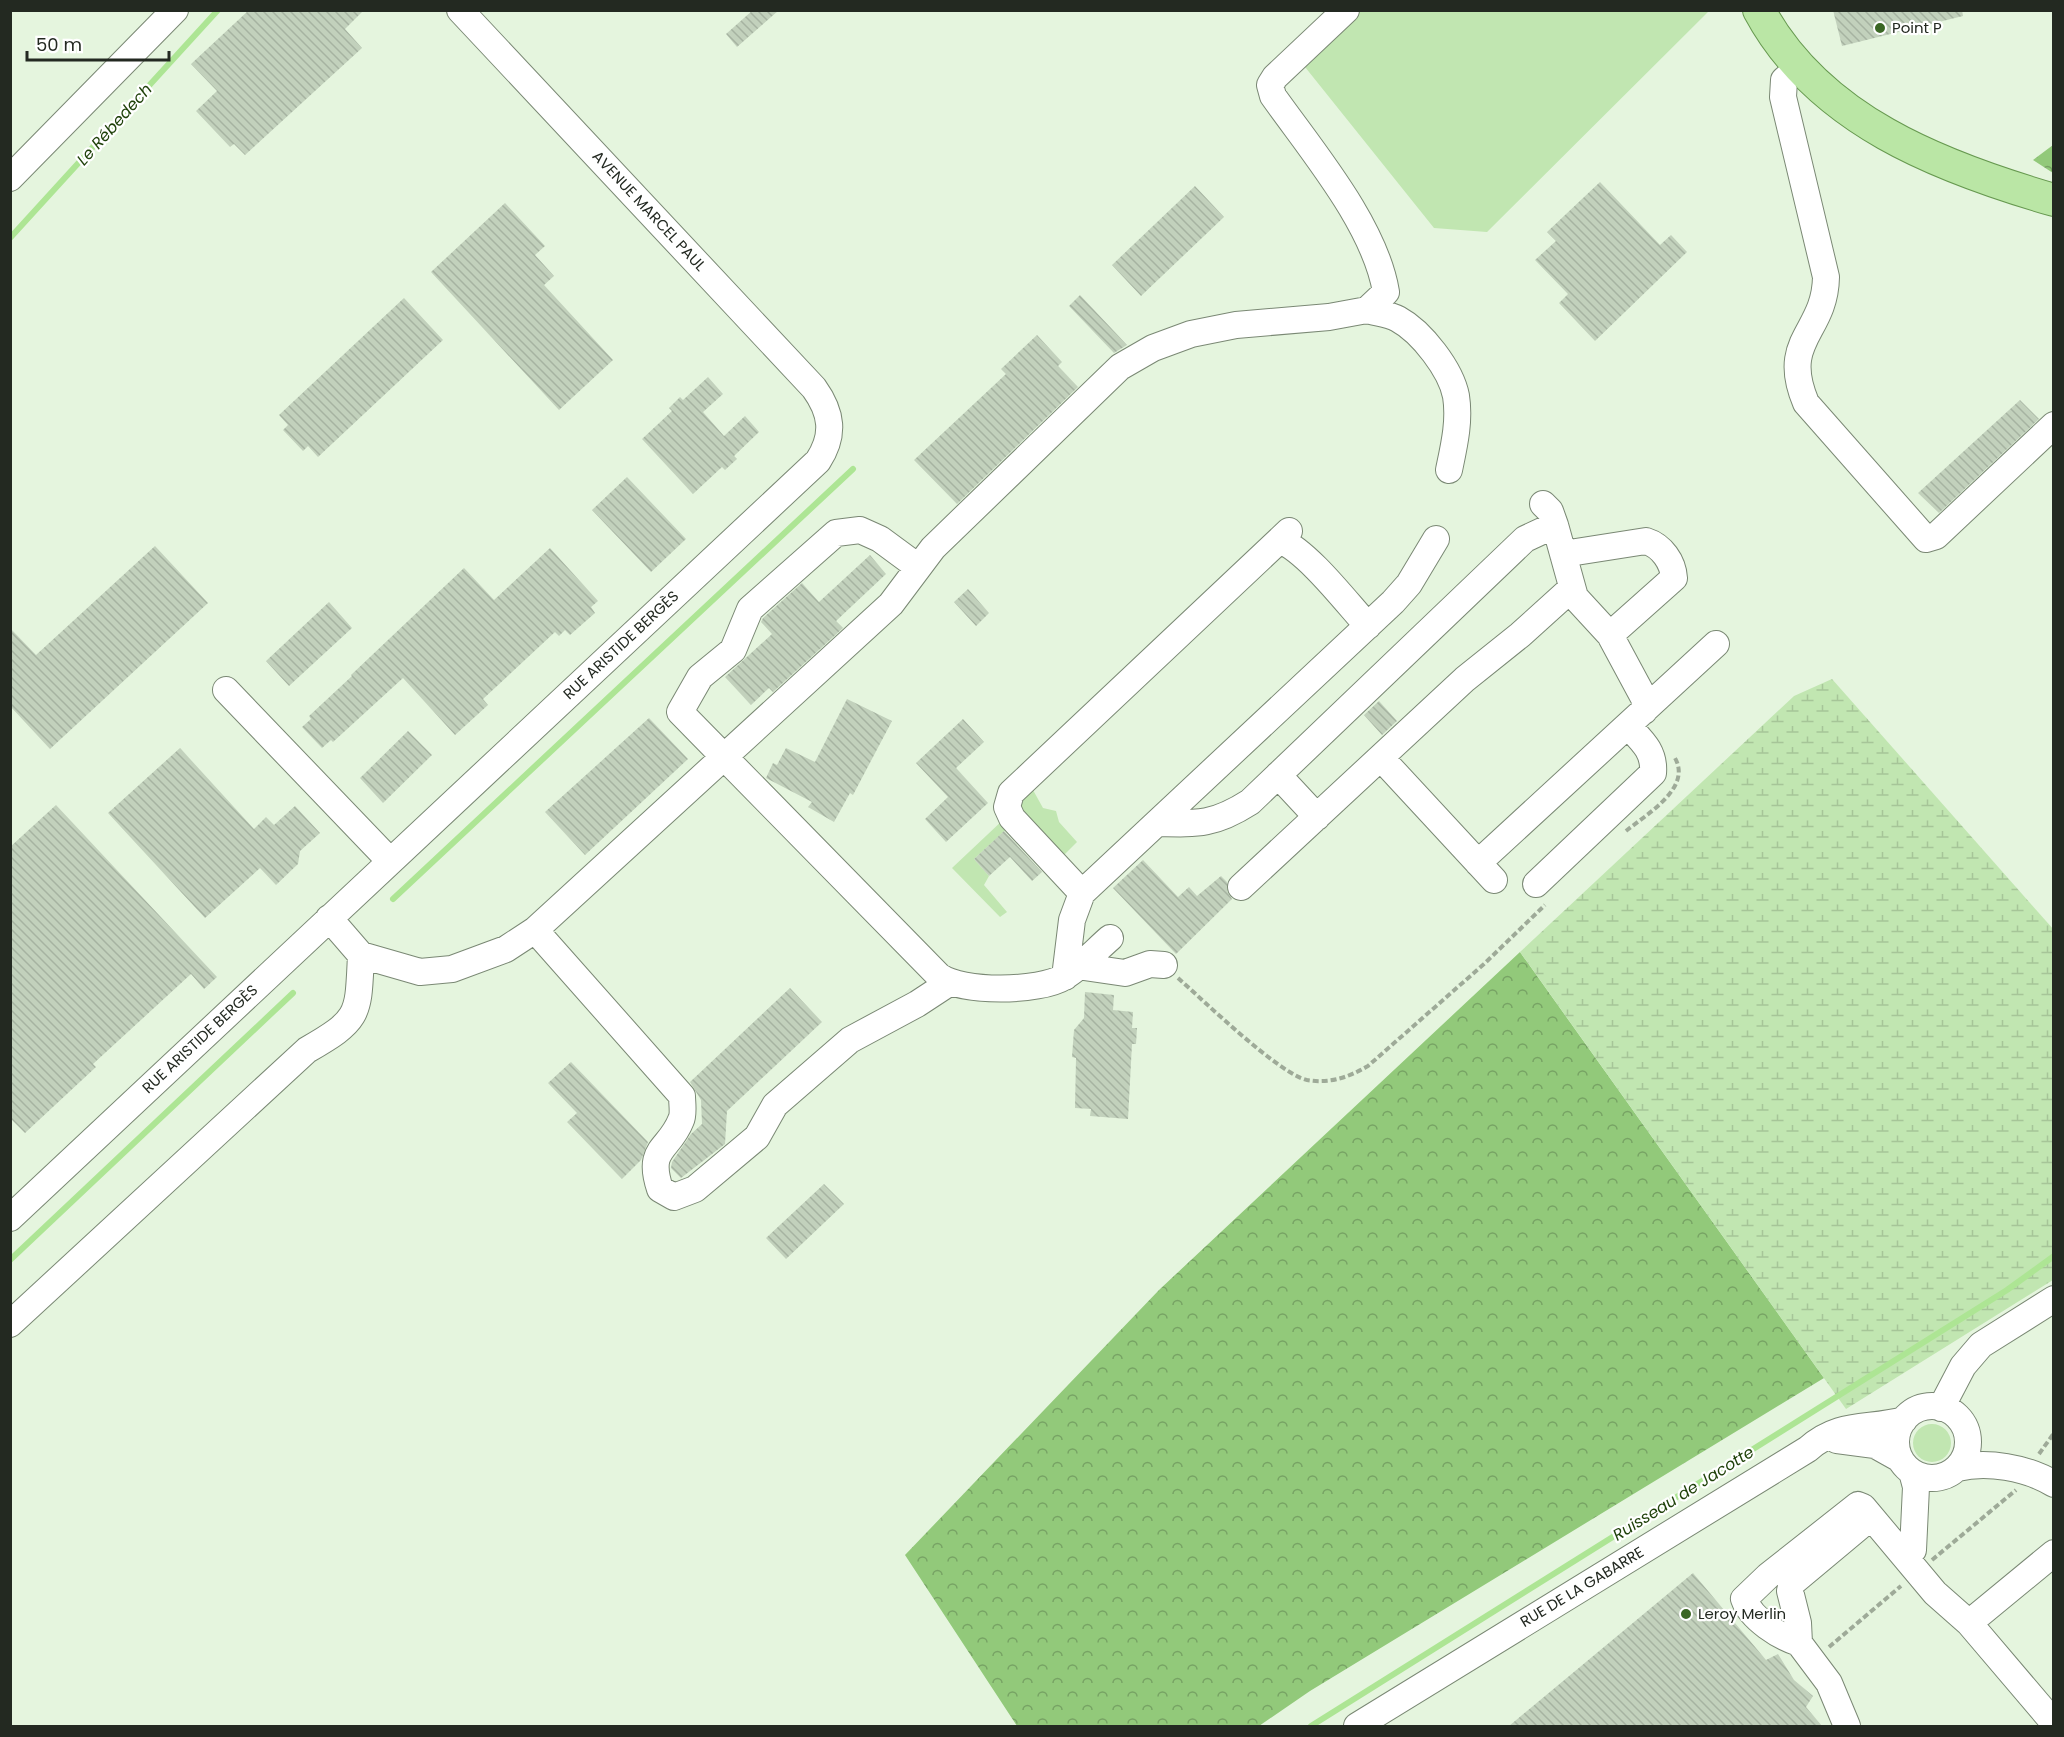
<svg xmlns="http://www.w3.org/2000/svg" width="2064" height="1737" font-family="Poppins,sans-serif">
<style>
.green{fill:#c1e6b1}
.forest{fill:url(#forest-crowns)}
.wetland{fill:url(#wetland-marsh)}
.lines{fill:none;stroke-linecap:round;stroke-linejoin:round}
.stream{stroke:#ade594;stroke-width:6}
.building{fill:url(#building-back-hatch)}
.minor-casing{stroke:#7a8874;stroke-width:28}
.major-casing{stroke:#679950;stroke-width:34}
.path{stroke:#9eaa98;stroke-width:4;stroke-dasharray:6 3;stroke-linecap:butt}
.minor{stroke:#fff;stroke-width:26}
.major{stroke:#bae6a5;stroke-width:32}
.poi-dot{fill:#3a6624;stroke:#fff;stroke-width:2}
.labels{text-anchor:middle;stroke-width:4.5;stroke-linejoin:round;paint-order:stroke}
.poi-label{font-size:15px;fill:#232921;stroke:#fff;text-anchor:start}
.street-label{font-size:15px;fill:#232921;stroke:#fff}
.water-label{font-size:16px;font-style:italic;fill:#20420b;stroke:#fff}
</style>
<defs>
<pattern id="forest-crowns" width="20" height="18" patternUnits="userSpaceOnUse" patternTransform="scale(1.5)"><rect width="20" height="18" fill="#92c97a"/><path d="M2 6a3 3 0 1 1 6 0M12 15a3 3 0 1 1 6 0" fill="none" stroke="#77a364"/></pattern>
<pattern id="wetland-marsh" width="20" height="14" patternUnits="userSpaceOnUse" patternTransform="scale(1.5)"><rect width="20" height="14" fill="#c1e6b1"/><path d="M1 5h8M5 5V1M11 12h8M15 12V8" fill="none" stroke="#a6c598"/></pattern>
<pattern id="building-back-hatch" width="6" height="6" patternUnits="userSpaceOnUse" patternTransform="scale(1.5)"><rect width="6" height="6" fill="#c2d1bc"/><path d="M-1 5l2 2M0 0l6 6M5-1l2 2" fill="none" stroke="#a6b3a1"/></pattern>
</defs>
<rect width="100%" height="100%" fill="#e5f5de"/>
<path class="green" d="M1357 11H1709L1487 232 1434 228 1301 62Z
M1033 790 1043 808 1056 811 1059 822 1077 842 1059 860 1016 804Z
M1004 819 1012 824 974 859 989 876 984 885 1007 912 1000 917 952 868Z
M1913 1443a19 19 0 1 1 38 0a19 19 0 1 1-38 0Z"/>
<path class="forest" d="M2053 145V173L2033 160Z
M1520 952 1824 1378 1310 1691 1259 1726H1017L905 1555 1159 1290Z"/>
<path class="wetland" d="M1832 679 2054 930 2053 1280 1846 1409 1520 952 1794 696Z"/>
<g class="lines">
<path class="stream" d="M10 238 218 10
M393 899 853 469
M10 1260 293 993
M1311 1726 2007 1290 2054 1256"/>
</g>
<path class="building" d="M249 10H364L345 29 362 48 245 155 234 144 230 147 196 111 217 91 191 64Z
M753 10H779L737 47 726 34Z
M1833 10H1962L1963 16 1842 46Z
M1600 182 1660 245 1671 235 1687 252 1595 341 1559 303 1568 294 1535 260 1556 241 1547 232Z
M1195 186 1224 217 1141 296 1112 265Z
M505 203 545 246 535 255 554 276 544 285 613 360 559 410 431 272Z
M1080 295 1127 345 1114 353 1069 306Z
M404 298 443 340 318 457 308 446 303 451 283 430 288 425 279 415Z
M1037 335 1062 362 1058 366 1078 387 957 504 914 460 1006 374 1001 369Z
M708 377 723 394 703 412 724 436 745 416 759 432 734 456 737 459 725 470 722 467 693 494 642 439 672 411 669 408 680 397 683 400Z
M2020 400 2039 419 1939 513 1918 493Z
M627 477 686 539 651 572 592 510Z
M155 546 208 603 50 749 10 706V628L36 655Z
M550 548 598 601 591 607 595 613 570 635 565 630 559 636 555 632 483 699 488 705 455 735 403 678 333 742 331 740 322 748 302 727 311 719 309 716 352 676 351 675 464 568 494 600Z
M870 555 886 574 836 621 843 628 773 692 769 688 751 705 725 677 772 634 761 622 763 618 802 583 819 602Z
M968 589 989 613 976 626 954 602Z
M329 602 352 628 289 686 266 661Z
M847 699 892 721 853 795 850 793 834 822 808 807 812 802 766 778 773 763 777 765 786 748 815 762Z
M1379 701 1397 721 1382 735 1364 715Z
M649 718 688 759 585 855 545 812Z
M963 719 984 742 956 768 988 803 946 842 925 819 948 797 916 763Z
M408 731 432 755 383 803 360 778Z
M180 748 254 829 266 817 274 825 295 806 320 833 300 851 298 864 276 885 260 868 205 918 108 813Z
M56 805 217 977 204 989 191 974 93 1064 96 1067 25 1133 10 1118V847Z
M1004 831 1042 872 1032 881 1010 857 989 876 974 859Z
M1143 860 1178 897 1189 887 1197 896 1221 876 1227 882V891L1232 899 1176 954 1113 888Z
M790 988 822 1022 727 1111 725 1144 681 1178 671 1168 672 1162 691 1134 702 1124 701 1100 690 1082Z
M1085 992 1114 995 1113 1010 1133 1012 1132 1028H1137L1136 1044H1132L1128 1119 1090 1116 1091 1109 1075 1108 1076 1058 1072 1057 1073 1043 1074 1030 1084 1018Z
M571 1062 648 1142 641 1160 622 1179 567 1122 577 1113 548 1083Z
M824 1184 844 1204 786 1259 766 1238Z
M1693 1573 1766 1660 1778 1654 1794 1680 1813 1696 1806 1707 1822 1726H1509Z"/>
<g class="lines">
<defs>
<path id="minor" d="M1798 68 1784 80 1783 97 1826 277C1825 334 1779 339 1806 403L1926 539 1936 536 2054 425
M10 178 175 10
M1367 310C1377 313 1389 314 1398 319 1422 332 1451 370 1456 396 1460 421 1454 446 1449 470
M1543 504 1550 511 1555 525 1575 597 1610 635 1645 700 1644 711
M1280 540C1309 553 1346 602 1368 626
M1563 554 1646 541C1662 546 1673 562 1674 578L1610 635
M918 567 880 539 860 530 836 533 750 609 733 650 700 677 680 712 939 976C962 993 1039 992 1064 977 1081 967 1096 950 1110 938
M226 690 390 861
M1381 758 1494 880
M1278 775 1317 817
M1157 823C1198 824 1214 825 1250 802L1525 539 1555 525
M1478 863 1716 644
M1536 884 1653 773C1655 751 1641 740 1628 726
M1241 887 1465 679 1520 635 1572 588
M1082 893 1012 818 1007 807 1011 793 1289 531
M329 918 361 955 420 972 452 969 506 949 535 930 891 604 933 548 1120 367 1153 348 1191 334 1236 325 1329 317 1367 310 1386 292C1375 225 1312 151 1273 96L1270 85 1275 77 1346 10
M535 930 682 1096C682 1103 684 1114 681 1120 669 1151 646 1147 660 1189L674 1197 695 1189 757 1137 775 1105 850 1040 917 1004 949 983
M1077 966 1125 973 1150 964 1164 965
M1065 977 1072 920 1082 893 1393 602 1409 584 1436 539
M10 1218 818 461C835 435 832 413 814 388L460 10
M10 1324 307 1050C361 1019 358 1015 361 955
M1896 1442a36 36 0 1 1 72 0a36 36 0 1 1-72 0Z
M1941 1408 1963 1366 1981 1345 2054 1299
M1837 1440 1875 1445 1900 1459
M1957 1468C1987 1461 2026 1467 2054 1484
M1905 1556 1913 1550 1916 1487 1912 1472
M1969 1623 2054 1553
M1799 1643C1780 1637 1751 1619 1744 1599L1768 1576 1858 1505 1863 1507 1935 1593 1969 1623 2054 1723
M1357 1726 1808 1449C1840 1421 1867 1430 1904 1420
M1847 1726 1829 1683 1799 1643 1798 1623 1790 1591 1792 1583 1871 1517"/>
<path id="major" d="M1759 10C1818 120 1940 167 2054 200"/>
</defs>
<use href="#minor" class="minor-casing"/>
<use href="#major" class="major-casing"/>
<path class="path" d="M1626 831C1647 814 1692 788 1675 758
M1178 978C1203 1000 1279 1074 1307 1080 1330 1084 1349 1077 1368 1066L1484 964 1545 905
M2039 1454 2054 1433
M1932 1560 2016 1490
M1829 1647 1901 1586"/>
<use href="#minor" class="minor"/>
<use href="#major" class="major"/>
</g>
<g class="poi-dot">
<circle cx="1880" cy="28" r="6"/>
<circle cx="1686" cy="1614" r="6"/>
</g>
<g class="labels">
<g class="poi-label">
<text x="1892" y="33">Point P</text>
<text x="1698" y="1619">Leroy Merlin</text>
</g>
<g class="street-label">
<text transform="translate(649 211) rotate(47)" y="5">AVENUE MARCEL PAUL</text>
<text transform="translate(621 645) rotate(-43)" y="5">RUE ARISTIDE BERGÈS</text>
<text transform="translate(200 1039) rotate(-43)" y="5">RUE ARISTIDE BERGÈS</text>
<text transform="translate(1582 1587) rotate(-31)" y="5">RUE DE LA GABARRE</text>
</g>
<g class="water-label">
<text transform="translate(114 124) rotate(-48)" y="6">Le Rébedech</text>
<text transform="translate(1683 1493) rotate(-32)" y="6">Ruisseau de Jacotte</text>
</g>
</g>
<rect width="2064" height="1737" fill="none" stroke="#232921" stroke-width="24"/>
<path d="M27 51v9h142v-9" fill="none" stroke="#232921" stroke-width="3"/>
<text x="36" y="51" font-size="18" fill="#232921" stroke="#ffffff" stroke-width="4.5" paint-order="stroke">50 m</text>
</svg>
